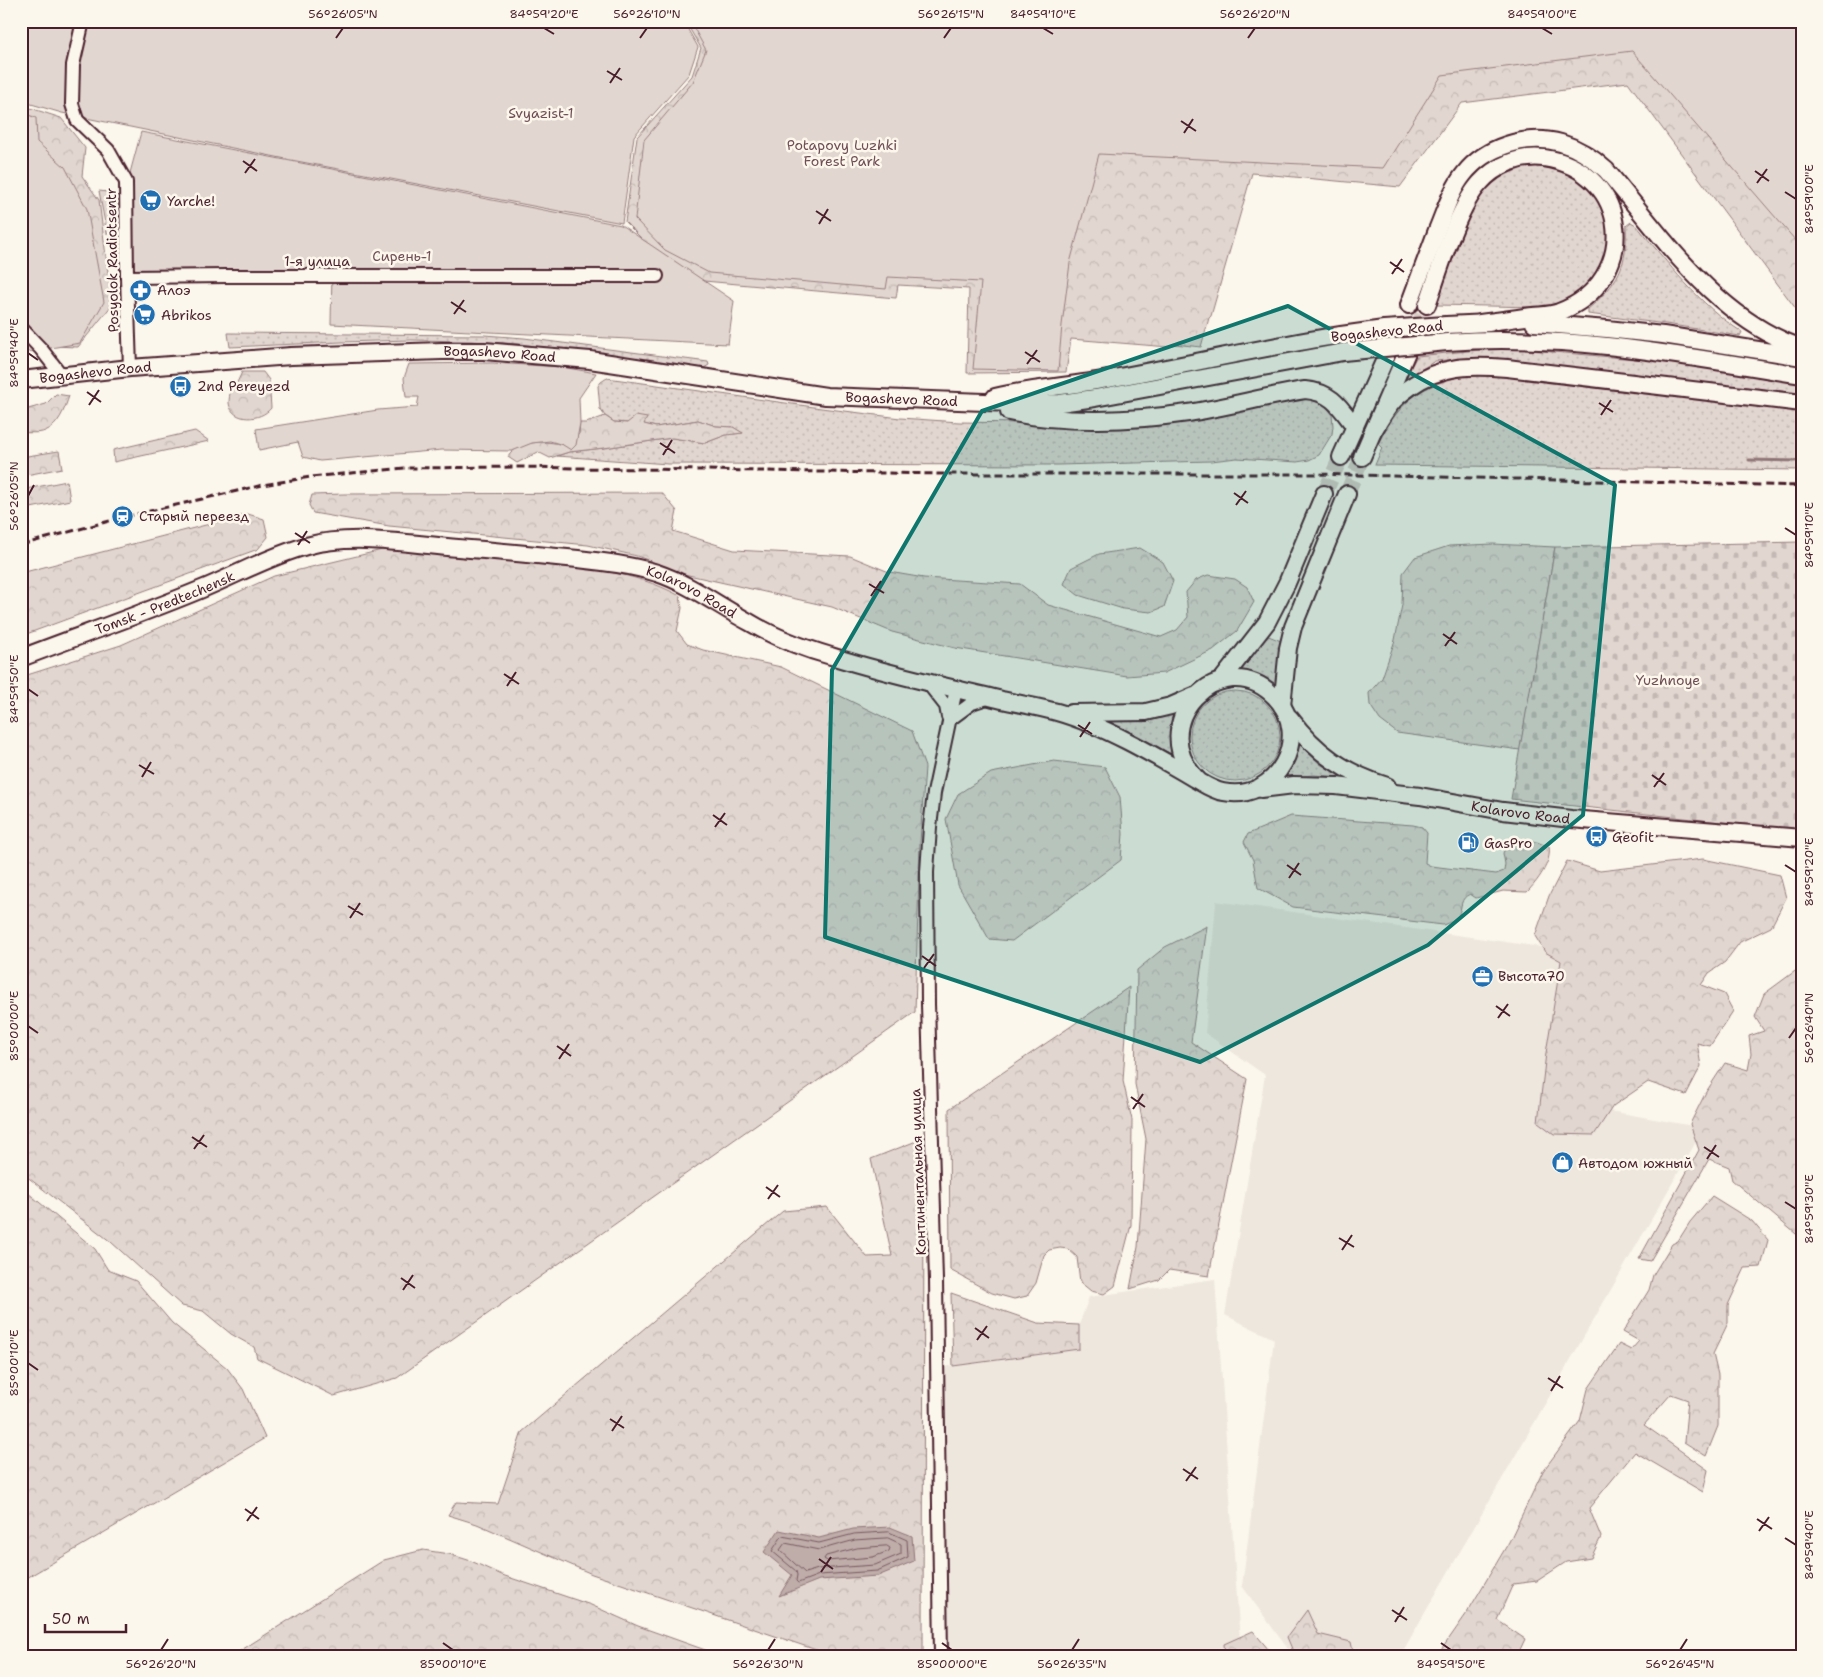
<svg xmlns="http://www.w3.org/2000/svg" width="1823" height="1677" font-family="'Shantell Sans',sans-serif">
<style>
.built{fill:#eee7de}
.grass{fill:url(#grass-dots);stroke:#967b7e}
.forest{fill:url(#forest-crowns);stroke:#967b7e}
.cemetery{fill:url(#cemetery-stones);stroke:#967b7e}
.green{fill:#e2d7d0;stroke:#967b7e}
.water{fill:#bfadaa;stroke:#907477}
.lines{fill:none;stroke-linecap:round;stroke-linejoin:round}
.shore{stroke:#79585e;stroke-width:1}
.stream{stroke:#907477;stroke-width:3}
.major-tunnel{stroke:#d8ccc5;stroke-width:16;stroke-dasharray:16 8;stroke-linecap:butt}
.minor-casing{stroke:#4a1f2b;stroke-width:16}
.major-casing{stroke:#4a1f2b;stroke-width:20}
.minor{stroke:#fbf7ec;stroke-width:12}
.major{stroke:#fbf7ec;stroke-width:16}
.rail{stroke:#4a1f2b;stroke-width:3;stroke-dasharray:8 4;stroke-linecap:butt}
.major-bridge-casing{stroke:#4a1f2b;stroke-width:20;stroke-linecap:butt}
.major-bridge{stroke:#fbf7ec;stroke-width:16}
.marked{fill:#0f766e;fill-opacity:0.2;stroke:#0f766e;stroke-width:4;stroke-linejoin:round}
.ticks{fill:none;stroke:#4a1f2b;stroke-width:2}
.labels{text-anchor:middle;stroke-width:5;stroke-linejoin:round;paint-order:stroke}
.park-label{font-size:14px;fill:#704d54;stroke:#fbf7ec}
.poi-label{font-size:14px;fill:#4a1f2b;stroke:#fbf7ec;text-anchor:start}
.street-label{font-size:14px;fill:#4a1f2b;stroke:#fbf7ec}
.neatline{fill:none;stroke:#4a1f2b;stroke-width:2}
.ticks-label{font-size:12px;text-anchor:middle;fill:#4a1f2b}
</style>
<defs>
<pattern id="grass-dots" width="8" height="8" patternUnits="userSpaceOnUse" patternTransform="scale(1.25)"><rect width="8" height="8" fill="#e2d7d0"/><path d="M2 2h.1M6 6h.1" fill="none" stroke="#c3b8b3" stroke-width="1.8" stroke-linecap="round"/></pattern>
<pattern id="forest-crowns" width="20" height="18" patternUnits="userSpaceOnUse" patternTransform="scale(1.25)"><rect width="20" height="18" fill="#e2d7d0"/><path d="M2 6a3 3 0 1 1 6 0M12 15a3 3 0 1 1 6 0" fill="none" stroke="#c3b8b3"/></pattern>
<pattern id="cemetery-stones" width="16" height="16" patternUnits="userSpaceOnUse" patternTransform="scale(1.25)"><rect width="16" height="16" fill="#e2d7d0"/><path d="M2 7V4a2 2 0 0 1 4 0v3zM10 15v-3a2 2 0 0 1 4 0v3z" fill="#c3b8b3"/></pattern>
</defs>
<rect width="100%" height="100%" fill="#fbf7ec"/>
<filter id="ink" filterUnits="userSpaceOnUse"><feTurbulence type="fractalNoise" baseFrequency=".02" numOctaves="2"/><feDisplacementMap in="SourceGraphic" scale="10" xChannelSelector="R" yChannelSelector="G"/><feConvolveMatrix kernelMatrix="1 2 1 2 8 2 1 2 1" color-interpolation-filters="sRGB"/></filter>
<g filter="url(#ink)">
<path class="built" d="M1216 901 1569 951 1543 1099 1704 1128 1400 1656H1373L1288 1649 1242 1586 1274 1339 1225 1315 1265 1075 1205 1033Z
M1215 1279 1241 1656H948L943 1367 1079 1349V1325L1089 1297Z"/>
<path class="grass" d="M1537 165C1560 167 1586 179 1599 199 1613 220 1608 260 1593 280 1587 289 1565 301 1555 305 1551 307 1545 307 1540 307L1437 305C1449 270 1471 186 1507 170 1516 166 1527 166 1537 165Z
M1631 222 1636 225C1668 263 1699 305 1742 332L1740 336 1666 324 1588 314V309C1618 284 1628 265 1626 226Z
M228 333 484 335 524 338 708 362 709 365 704 368 520 344 470 341 411 340 342 342 230 347Z
M1518 349 1658 361 1802 383V394L1506 360 1457 359 1435 361 1407 378 1405 377 1417 356 1478 350Z
M1480 374 1507 376 1802 410V470L1375 465 1382 448 1378 444C1401 397 1427 380 1480 374Z
M607 378 821 408 900 418 959 422 1149 425 1310 398 1323 402 1332 414 1333 426 1332 434 1319 455 1309 460 1297 462 1237 458 1211 461 1058 465 668 464 557 456 569 452 604 448 672 438 705 443 726 435 742 433 733 427 716 426 698 420 656 427 644 424 614 422 605 416 600 409 598 386 601 382Z
M1266 635 1281 641 1276 684 1260 676 1238 671 1250 659Z
M1190 736a45 45 0 1 1 90 0a45 45 0 1 1-90 0Z
M1176 708 1170 730 1171 754 1143 739 1102 723 1103 718Z
M1300 745 1320 764 1340 775 1339 777 1313 775 1285 778 1293 765Z"/>
<path class="forest" d="M685 21H1802V317L1628 82 1462 103 1400 187 1252 173 1211 316 1209 318 1201 347 1174 344 1169 347 1071 339 1066 372 967 373 969 289 898 285 896 298 704 281 659 256 625 222 637 137 692 76 701 48Z
M21 105 61 118 85 148 82 176 99 200 112 305 78 347 21 345Z
M242 372H263L269 380 271 408C261 421 232 423 229 403 229 399 230 394 230 391L235 387Z
M56 394 69 396C65 408 59 426 45 431 39 434 28 432 21 433V411L46 404Z
M605 416 614 422 627 423 636 416 647 418 644 424 656 427 698 420 716 426 733 427 743 433 726 435 705 443 672 438 604 448 569 452 550 458 538 452 517 463 508 457C518 440 547 440 563 445L579 434 580 423H586Z
M195 431 209 441 114 462 113 450Z
M59 451 62 468 21 476V457Z
M67 481 70 500 21 510V490Z
M662 493 677 511 673 531 734 550 850 556 889 572 924 578 1020 584 1048 605 1161 637 1177 630 1188 617 1186 592 1196 580 1208 575 1235 579 1247 587 1254 602 1237 631 1213 650 1164 673 1127 676 955 648 892 632 832 607 684 574 637 556 588 545 389 526 313 513 309 505 312 495 344 494Z
M248 514 264 519 268 537 258 549 21 636V573Z
M1493 544 1555 547 1520 750 1397 733 1380 720 1370 705 1369 693 1382 678 1395 640 1402 605 1403 573 1415 557 1449 546Z
M1140 548 1163 562 1173 581 1164 607 1151 612 1123 609 1078 595 1064 584 1071 568 1099 554Z
M382 550C430 551 477 556 524 561 577 567 633 570 680 596L682 608 677 631 687 644 703 650 781 667 912 731 925 767 920 842 915 1012 397 1378 334 1396 257 1358 254 1347 231 1334 203 1311 182 1306 111 1242 21 1172V677L121 645 274 576Z
M1054 761 1105 767 1120 797 1123 834 1121 860 1012 941 989 939 958 885 946 819 958 794 991 773Z
M1291 816 1413 825 1422 827 1427 833 1425 863 1431 866 1496 874 1504 871 1505 864 1503 853 1508 843 1537 842 1549 847C1552 862 1537 882 1527 892L1503 891 1476 898 1470 894C1459 899 1463 906 1458 916 1455 921 1448 923 1443 925L1293 907 1258 888 1253 860 1244 842 1248 834Z
M1703 859 1780 875 1786 898 1771 927 1740 942 1725 962 1709 973 1701 985 1724 994 1733 1011 1710 1046 1697 1043 1701 1066 1686 1095 1648 1082 1613 1106 1594 1135 1554 1134 1538 1122 1546 1053 1561 961 1545 952 1535 936 1549 896 1567 861 1600 871Z
M1207 926 1191 1042 1247 1079 1209 1276 1169 1270 1159 1280 1130 1289 1138 1247 1146 1139 1135 1084 1137 970 1165 947Z
M1802 966V1239L1732 1180 1729 1167 1709 1159 1650 1261 1639 1259 1699 1150 1690 1124 1706 1092 1725 1063 1748 1070 1751 1054 1749 1036 1764 1031 1755 1017 1764 994Z
M1129 987 1123 1081 1132 1120 1131 1225 1115 1286 1104 1294 1091 1291 1080 1282 1077 1257 1068 1249 1060 1248 1049 1250 1044 1255 1036 1283 1027 1296 1014 1299 992 1293 950 1270 949 1109Z
M924 1138 923 1656H834L592 1574 477 1524 448 1515 456 1502 498 1504 522 1432 783 1211 827 1207 867 1257 892 1256 871 1159Z
M21 1187 95 1249 108 1270 136 1281 172 1323 227 1368 243 1389 265 1438 30 1576 21 1585Z
M1712 1196 1752 1221 1768 1240 1761 1267 1745 1268 1728 1305V1323L1713 1354 1718 1375V1426L1706 1456 1684 1442 1688 1400 1671 1394 1644 1425 1708 1470 1703 1492 1635 1452 1589 1508 1601 1537 1591 1558 1566 1562 1537 1581 1513 1584 1497 1620 1525 1639 1517 1656H1437L1467 1613 1509 1542 1543 1471 1580 1421 1588 1389 1619 1344 1631 1350 1639 1341 1623 1332 1649 1290 1653 1275 1672 1244 1678 1241 1690 1222Z
M951 1293 1038 1323 1079 1325V1349L953 1366Z
M423 1550 449 1554 471 1561 502 1575 591 1605 638 1626 722 1656H232L384 1560Z
M1307 1610 1318 1634 1351 1642 1354 1656H1295L1287 1637Z
M1253 1631 1274 1656H1225L1224 1644Z"/>
<path class="cemetery" d="M1802 542V831L1511 799 1555 547Z"/>
<path class="green" d="M21 21H683L698 47 689 74 634 136 622 223 286 159 62 113 21 101Z
M690 21H1802V248L1632 51 1442 75 1383 168 1099 154 1070 263 1062 325 1058 371 973 369 981 282 888 277 886 289 709 273 665 250 635 219 644 140 693 82 706 50Z
M21 112 36 118 37 142 65 167 87 209 104 302 80 343 21 353Z
M141 132 621 225 734 301 728 344 331 324 332 272 130 273V173Z
M99 191 116 193 119 234H107Z
M492 363 562 367 596 373 579 398 580 423 576 445 571 450 563 445 550 441 532 443 512 451 442 450 320 461 303 457 298 442 259 450 256 429 378 410 417 407 419 397H406L404 378 409 364Z"/>
<path class="water" d="M890 1527 912 1536 914 1561 878 1576 819 1580 779 1596 792 1575 764 1552 779 1530 819 1538 853 1529Z"/>
<g class="lines">
<path class="shore" d="M889 1532 907 1540 908 1557 877 1571 819 1575 798 1583 796 1581 797 1575 796 1571 772 1551 782 1536 819 1543 854 1534Z
M888 1538 901 1544V1554L875 1565 818 1569 805 1573 780 1550 785 1543 819 1550 855 1540Z
M887 1546 890 1548 889 1551 873 1557 827 1561 824 1559 826 1556 857 1548Z"/>
<path class="stream" d="M1749 460 1802 461"/>
<path class="major-tunnel" d="M1407 352 1427 305
M1386 357 1409 305
M1324 494 1341 457
M1347 494 1362 457"/>
<defs>
<path id="minor" d="M83 21 73 65 72 104 77 120 108 150 126 182 127 277 130 368
M127 277 228 276H657
M21 328 41 349 62 376
M928 683 946 706 948 717
M949 720 972 703 990 697
M941 1656 936 1280 928 1004 927 872 930 827 934 793 956 689"/>
<g id="major">
<path d="M1409 305C1418 280 1428 255 1437 230 1445 211 1451 190 1464 174 1485 147 1527 133 1561 143 1578 148 1593 158 1606 170 1661 235 1717 320 1802 348"/>
<path d="M1427 305C1439 272 1457 208 1480 183 1496 165 1520 155 1544 158 1632 171 1641 281 1559 312 1552 315 1542 315 1533 316 1516 318 1498 321 1480 323"/>
<path d="M1534 323 1607 329 1663 335 1802 357"/>
<path d="M1446 325 1489 323"/>
<path d="M1447 342C1566 333 1685 356 1802 375"/>
<path id="s1" d="M21 380 130 368 291 356 442 351H484L590 360 826 396 1034 404 1060 403 1095 398 1343 352"/>
<path d="M995 397C1033 388 1071 386 1108 379 1186 365 1263 347 1341 335"/>
<path d="M1009 412C1064 424 1133 421 1188 413 1228 407 1266 396 1305 390 1332 392 1340 407 1355 427"/>
<path d="M1371 435C1377 425 1383 414 1390 405 1395 398 1403 392 1410 387 1440 365 1471 365 1507 368L1802 403"/>
<path d="M1341 457 1386 357"/>
<path d="M1362 457 1407 352"/>
<path id="s2" d="M21 658C81 635 142 614 202 589 236 575 270 556 306 546 354 533 409 544 458 548 498 551 538 555 578 559 605 562 631 565 657 573 690 584 719 606 749 622 774 637 803 648 831 656 887 674 945 686 1002 700 1020 704 1039 707 1057 712 1103 725 1154 755 1195 779 1204 784 1212 790 1223 792 1277 803 1313 736 1275 697 1222 642 1140 725 1199 781"/>
<path d="M1221 681 1267 622 1287 583 1324 494"/>
<path d="M1282 706 1288 648 1293 627 1347 494"/>
<path d="M1071 713 1146 712 1171 706 1194 696"/>
<path d="M1290 718C1316 753 1345 773 1387 786"/>
<path id="s3" d="M1261 789 1294 785 1336 786 1420 796 1503 811 1571 819 1802 838"/>
</g>
</defs>
<use href="#minor" class="minor-casing"/>
<use href="#major" class="major-casing"/>
<use href="#minor" class="minor"/>
<use href="#major" class="major"/>
<path class="rail" d="M21 545 124 517 263 485 310 477 405 468 519 467 944 474H1314L1802 486"/>
<defs>
<path id="major-bridge" d="M1341 335 1384 329 1446 325
M1343 352 1447 342"/>
</defs>
<use href="#major-bridge" class="major-bridge-casing"/>
<use href="#major-bridge" class="major-bridge"/>
</g>
</g>
<path class="marked" d="M1288 306 1615 485 1583 815 1428 945 1200 1062 825 937 832 670 982 411Z"/>
<path class="ticks" d="M544 28 554 34M1043 28 1053 34M1542 28 1552 34M336 38 343 28M640 38 647 28M944 38 951 28M1248 38 1255 28M607 71 622 80M610 83 620 68M1181 121 1196 131M1184 133 1193 119M243 161 257 171M1755 171 1769 181M245 173 255 159M1757 183 1767 169M1785 192 1796 199M816 211 831 221M819 224 828 209M1390 262 1404 272M1392 274 1402 259M451 302 466 312M454 314 464 300M1025 352 1040 362M28 353 38 360M1027 364 1037 350M87 392 101 402M1599 403 1613 412M89 405 99 390M1601 415 1611 400M660 443 675 453M663 455 672 440M1234 493 1248 503M28 496 34 485M1236 505 1246 491M1785 528 1796 535M295 533 310 543M298 545 307 531M869 584 884 593M871 596 881 581M1443 634 1457 644M1445 646 1455 632M504 674 519 684M507 686 516 672M28 689 38 696M1078 725 1092 734M1080 737 1090 722M139 765 154 774M1652 775 1666 785M142 777 151 762M1654 787 1664 773M713 815 727 825M715 827 725 813M1287 865 1301 875M1785 865 1796 872M1289 878 1299 863M348 906 363 915M350 918 360 903M922 956 936 966M924 968 934 954M1496 1006 1510 1016M1498 1018 1508 1004M28 1026 38 1033M1789 1038 1796 1028M557 1046 571 1056M559 1059 569 1044M1131 1097 1145 1107M1133 1109 1143 1094M192 1137 207 1147M1704 1147 1719 1157M194 1149 204 1135M1707 1159 1716 1145M766 1187 780 1197M768 1199 778 1185M1785 1202 1796 1209M1339 1238 1354 1247M1342 1250 1352 1235M401 1278 415 1288M403 1290 413 1275M975 1328 989 1338M977 1340 987 1326M28 1363 38 1370M1548 1378 1563 1388M1551 1391 1560 1376M610 1419 624 1428M612 1431 622 1416M1183 1469 1198 1479M1186 1481 1196 1467M245 1509 259 1519M1757 1519 1772 1529M247 1521 257 1507M1759 1531 1769 1517M1785 1538 1796 1545M819 1559 833 1569M821 1572 831 1557M1392 1610 1407 1620M1395 1622 1404 1607M443 1643 453 1650M942 1643 952 1650M1441 1643 1451 1650M161 1650 168 1639M768 1650 775 1639M1072 1650 1079 1639M1680 1650 1687 1639"/>
<defs>
<symbol id="supermarket-disc" viewBox="-11 -11 22 22"><circle r="9.5" fill="#1f6fb2" stroke="#fbf7ec"/><path d="M-6-5.5h2.5l.6 2H6L4.5 2H-2.5L-4.4-4H-6ZM-1.5 3.2a1.3 1.3 0 1 0 .1 0ZM3 3.2a1.3 1.3 0 1 0 .1 0Z" fill="#fff"/></symbol>
<symbol id="pharmacy-disc" viewBox="-11 -11 22 22"><circle r="9.5" fill="#1f6fb2" stroke="#fbf7ec"/><path d="M-2-6h4v4h4v4h-4v4h-4v-4h-4v-4h4Z" fill="#fff"/></symbol>
<symbol id="bus-disc" viewBox="-11 -11 22 22"><circle r="9.5" fill="#1f6fb2" stroke="#fbf7ec"/><path d="M-5-6H5V4H4V6H2V4H-2V6H-4V4H-5ZM-3.5-4V0h7V-4ZM-3.5 1.2v1.5H-2V1.2ZM2 1.2v1.5H3.5V1.2Z" fill="#fff"/></symbol>
<symbol id="station-disc" viewBox="-11 -11 22 22"><circle r="9.5" fill="#1f6fb2" stroke="#fbf7ec"/><path d="M-3-6H3Q5-6 5-4V2Q5 4 3 4L4.5 6H3L1.5 4h-3L-3 6H-4.5L-3 4Q-5 4-5 2V-4Q-5-6-3-6ZM-3.5-4v3h7v-3ZM-3.5 1v1.5H-2V1ZM2 1v1.5H3.5V1Z" fill="#fff"/></symbol>
<symbol id="fuel-disc" viewBox="-11 -11 22 22"><circle r="9.5" fill="#1f6fb2" stroke="#fbf7ec"/><path d="M-5.5-6h7V0h2V4h1.3V-2.5L3-4.5l.8-.8L6-3V5H2.5V1h-1V6h-7ZM-4.2-4.7v3.2H.2V-4.7Z" fill="#fff"/></symbol>
<symbol id="office-disc" viewBox="-11 -11 22 22"><circle r="9.5" fill="#1f6fb2" stroke="#fbf7ec"/><path d="M-6-3h4V-5.5h4V-3h4V5H-6ZM-1-4.5V-3h2v-1.5ZM-6 0V1H6V0Z" fill="#fff"/></symbol>
<symbol id="shop-disc" viewBox="-11 -11 22 22"><circle r="9.5" fill="#1f6fb2" stroke="#fbf7ec"/><path d="M-5-2.5h2.3a2.7 3.5 0 0 1 5.4 0H5L5.5 6h-11ZM-1.5-2.5h3a1.5 2.3 0 0 0-3 0Z" fill="#fff"/></symbol>
</defs>
<g fill-rule="evenodd">
<use href="#supermarket-disc" x="138" y="188" width="25" height="25"/>
<use href="#pharmacy-disc" x="128" y="278" width="25" height="25"/>
<use href="#supermarket-disc" x="132" y="302" width="25" height="25"/>
<use href="#bus-disc" x="168" y="374" width="25" height="25"/>
<use href="#station-disc" x="110" y="504" width="25" height="25"/>
<use href="#bus-disc" x="1584" y="824" width="25" height="25"/>
<use href="#fuel-disc" x="1456" y="830" width="25" height="25"/>
<use href="#office-disc" x="1470" y="964" width="25" height="25"/>
<use href="#shop-disc" x="1550" y="1150" width="25" height="25"/>
</g>
<g class="labels">
<g class="park-label">
<text x="541" y="118">Svyazist-1</text>
<text x="842" y="150">Potapovy Luzhki<tspan x="842" dy="16">Forest Park</tspan></text>
<text x="402" y="261">Сирень-1</text>
<text x="1668" y="685">Yuzhnoye</text>
</g>
<g class="poi-label">
<text x="167" y="206">Yarche!</text>
<text x="157" y="295">Алоэ</text>
<text x="161" y="320">Abrikos</text>
<text x="197" y="391">2nd Pereyezd</text>
<text x="139" y="521">Старый переезд</text>
<text x="1612" y="842">Geofit</text>
<text x="1484" y="848">GasPro</text>
<text x="1498" y="981">Высота70</text>
<text x="1578" y="1168">Автодом южный</text>
</g>
<g class="street-label">
<text transform="translate(112 260) rotate(-91)" y="5">Posyolok Radiotsentr</text>
<text x="317" y="266">1-я улица</text>
<text transform="translate(1387 331) rotate(-6)" y="5">Bogashevo Road</text>
<text dy="5" stroke="none"><textPath href="#s1" startOffset="480">Bogashevo Road</textPath></text>
<text dy="5" stroke="none"><textPath href="#s1" startOffset="75">Bogashevo Road</textPath></text>
<text dy="5" stroke="none"><textPath href="#s1" startOffset="885">Bogashevo Road</textPath></text>
<text dy="5" stroke="none"><textPath href="#s2" startOffset="699">Kolarovo Road</textPath></text>
<text dy="5" stroke="none"><textPath href="#s2" startOffset="154">Tomsk - Predtechensk</textPath></text>
<text dy="5" stroke="none"><textPath href="#s3" startOffset="262">Kolarovo Road</textPath></text>
<text transform="translate(918 1172) rotate(-92)" y="5">Континентальная улица</text>
</g>
</g>
<rect width="1823" height="1677" fill="none" stroke="#fbf7ec" stroke-width="55"/>
<path d="M45 1624v8h81v-8" fill="none" stroke="#4a1f2b" stroke-width="2.5"/>
<text x="52" y="1624" font-size="15" fill="#4a1f2b" stroke="#fbf7ec" stroke-width="4" paint-order="stroke">50 m</text>
<rect x="28" y="28" width="1768" height="1622" class="neatline"/>
<g class="ticks-label">
<text x="343" y="18">56°26'05"N</text>
<text x="544" y="18">84°59'20"E</text>
<text x="647" y="18">56°26'10"N</text>
<text x="951" y="18">56°26'15"N</text>
<text x="1043" y="18">84°59'10"E</text>
<text x="1255" y="18">56°26'20"N</text>
<text x="1542" y="18">84°59'00"E</text>
<text transform="translate(1809 199) rotate(-90)" y="4">84°59'00"E</text>
<text transform="translate(14 353) rotate(-90)" y="4">84°59'40"E</text>
<text transform="translate(14 496) rotate(-90)" y="4">56°26'05"N</text>
<text transform="translate(1809 535) rotate(-90)" y="4">84°59'10"E</text>
<text transform="translate(14 689) rotate(-90)" y="4">84°59'50"E</text>
<text transform="translate(1809 872) rotate(-90)" y="4">84°59'20"E</text>
<text transform="translate(14 1026) rotate(-90)" y="4">85°00'00"E</text>
<text transform="translate(1809 1028) rotate(-90)" y="4">56°26'40"N</text>
<text transform="translate(1809 1209) rotate(-90)" y="4">84°59'30"E</text>
<text transform="translate(14 1363) rotate(-90)" y="4">85°00'10"E</text>
<text transform="translate(1809 1545) rotate(-90)" y="4">84°59'40"E</text>
<text x="161" y="1668">56°26'20"N</text>
<text x="453" y="1668">85°00'10"E</text>
<text x="768" y="1668">56°26'30"N</text>
<text x="952" y="1668">85°00'00"E</text>
<text x="1072" y="1668">56°26'35"N</text>
<text x="1451" y="1668">84°59'50"E</text>
<text x="1680" y="1668">56°26'45"N</text>
</g>
</svg>
